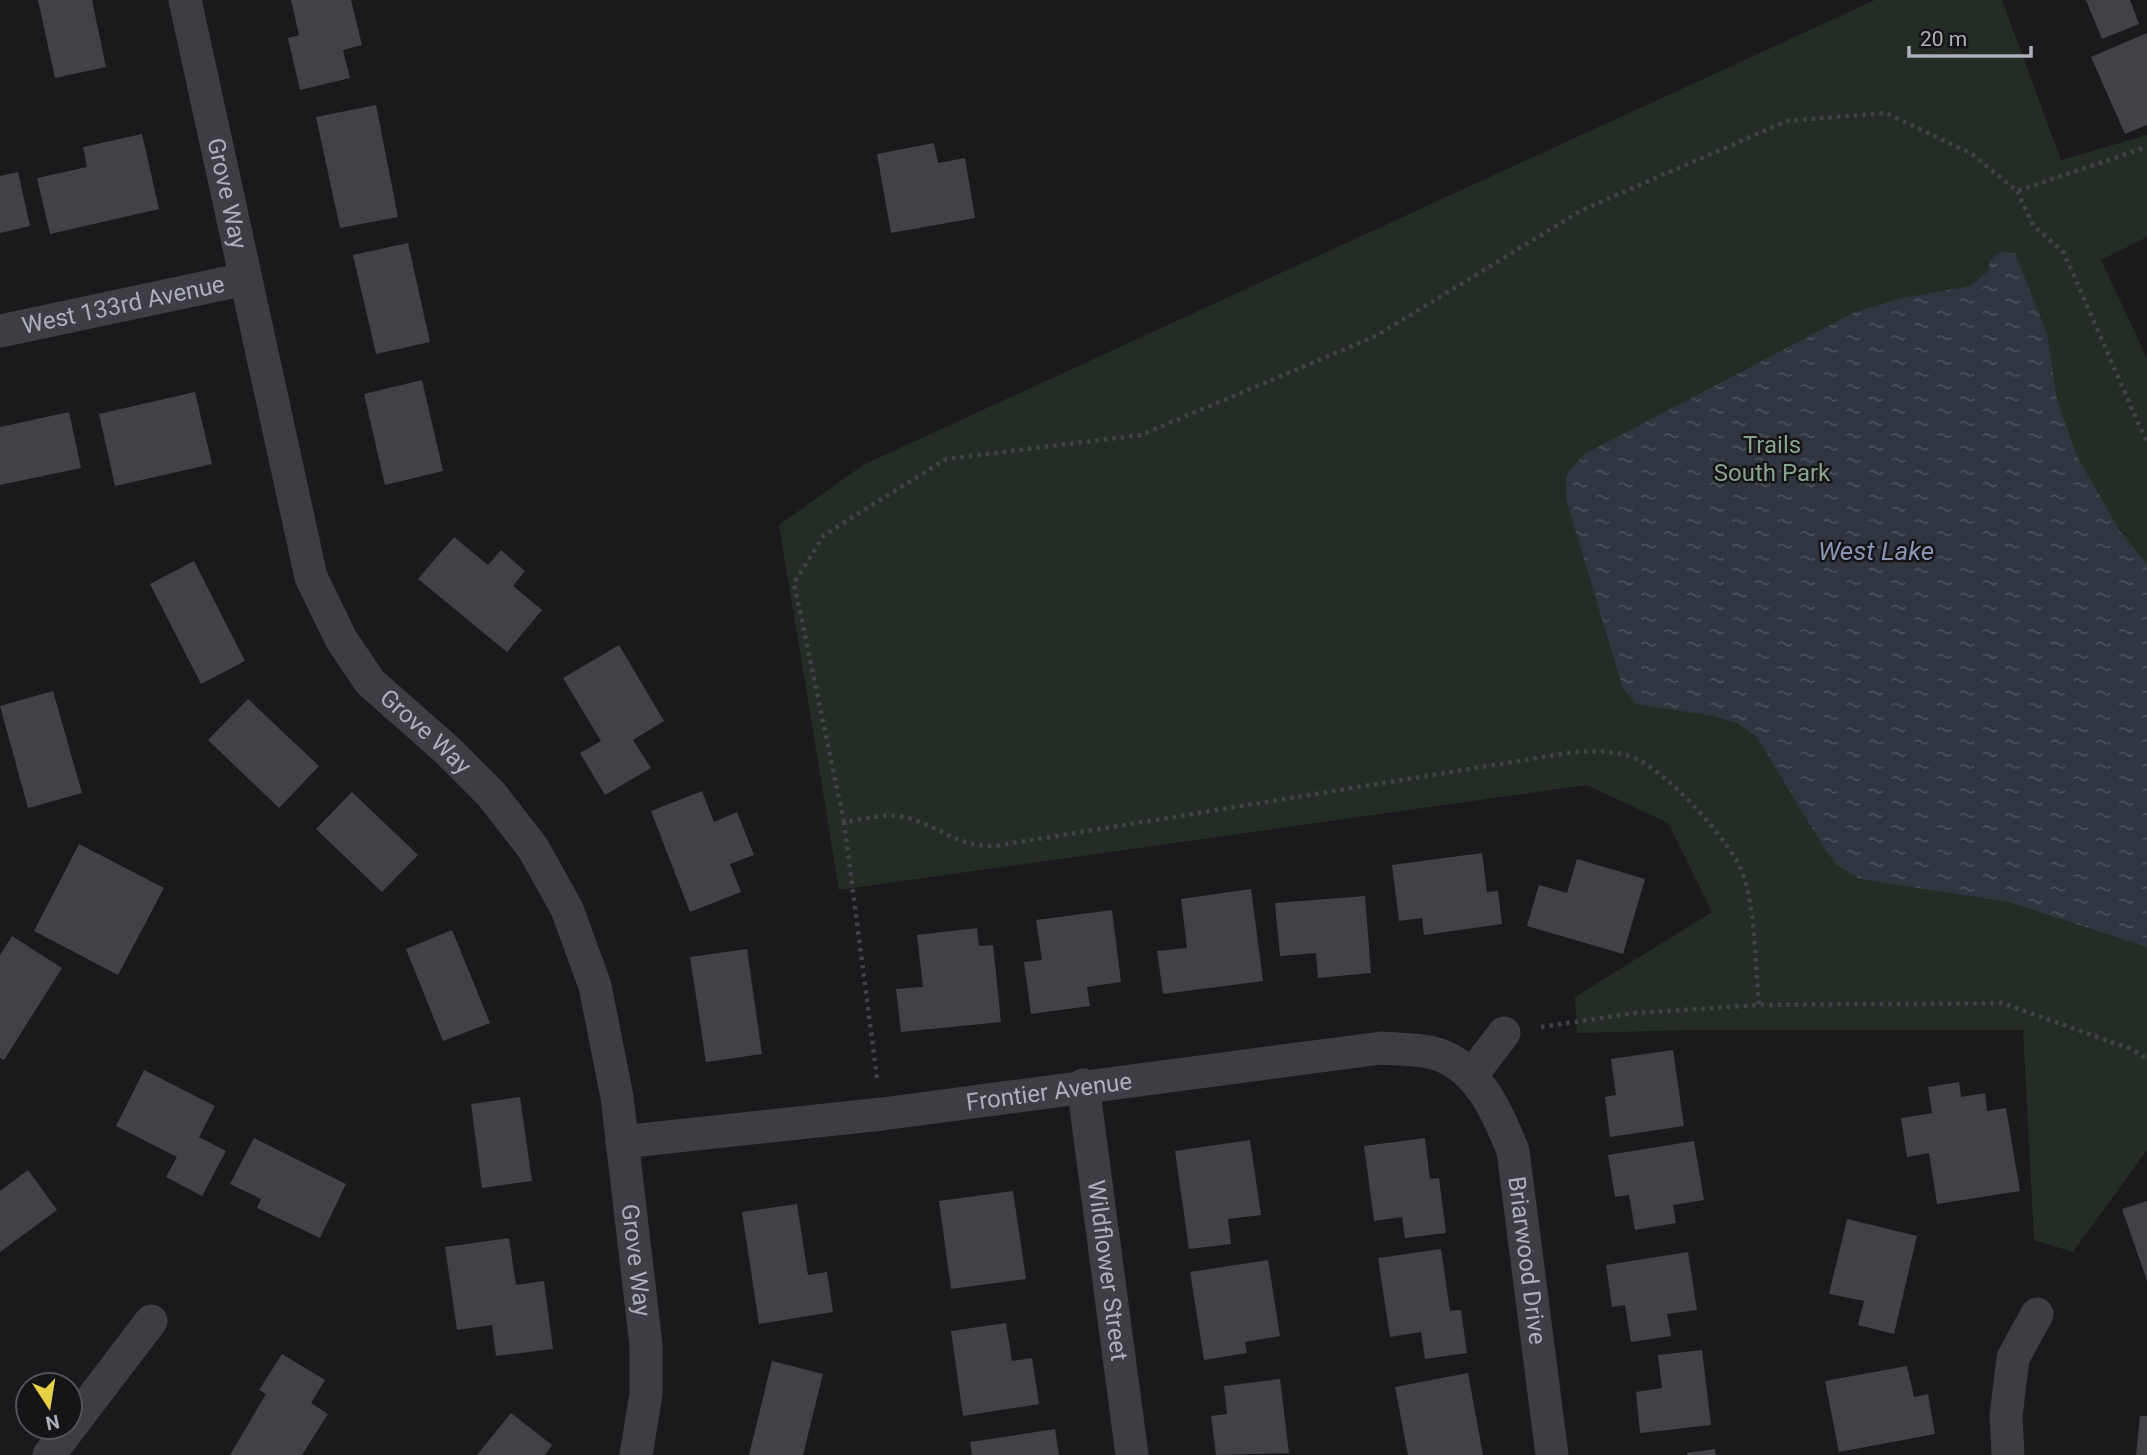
<svg xmlns="http://www.w3.org/2000/svg" width="2147" height="1455" font-family="Roboto,sans-serif">
<style>
.park{fill:#242c26}
.water{fill:url(#water-ripples)}
.building{fill:#424246}
.lines{fill:none;stroke-linecap:round;stroke-linejoin:round}
.path{stroke:#414248;stroke-width:4.5;stroke-dasharray:3.5 5;stroke-linecap:butt}
.street{stroke:#3d3d43;stroke-width:33}
.labels{text-anchor:middle;stroke-width:5;stroke-linejoin:round;paint-order:stroke}
.street-label{font-size:24px;fill:#adafbb;stroke:#151517}
.park-label{font-size:24px;fill:#86a48e;stroke:#151517}
.water-label{font-size:26px;font-style:italic;fill:#8795b3;stroke:#151517}
</style>
<defs>
<pattern id="water-ripples" width="26" height="14" patternUnits="userSpaceOnUse" patternTransform="scale(1.75)"><rect width="26" height="14" fill="#30363f"/><path d="M2 4q2-2 4 0t4 0M15 11q2-2 4 0t4 0" fill="none" stroke="#4b5159"/></pattern>
</defs>
<rect width="100%" height="100%" fill="#1a1a1c"/>
<path class="park" d="M1875 0H2002L2061 160 2147 135V237L2101 260 2147 358V1150L2073 1252 2034 1240 2023 1030H1695L1577 1033 1575 997 1712 912 1668 823 1587 785 839 890 779 525 863 465Z"/>
<path class="water" d="M2000 252 2015 253 2047 334 2057 400 2077 456 2119 530 2147 564V947L2009 902 1860 879 1837 865 1826 851 1757 737 1737 723 1713 716 1636 704 1623 689 1566 499V476L1583 455 1853 313 1902 298 1971 286 1988 271 1990 260Z"/>
<path class="building" d="M38 0H92L106 67 55 78Z
M291 0H351L362 45 343 50 350 78 300 90 288 38 299 35Z
M2086 0H2130L2139 24 2102 39Z
M2147 33V125L2125 134 2091 57Z
M376 105 398 217 340 228 316 117Z
M142 134 159 209 50 234 37 178 87 167 83 147Z
M934 143 938 163 965 158 975 218 891 233 877 154Z
M18 172 30 226 0 233V176Z
M408 243 430 342 376 354 353 255Z
M422 380 443 471 385 485 364 394Z
M195 392 212 464 115 486 99 414Z
M69 412 81 468 0 485V427Z
M454 537 488 565 501 550 525 571 513 586 542 610 507 652 418 579Z
M194 561 245 661 201 684 150 584Z
M619 645 664 721 633 740 651 768 605 795 580 753 601 741 563 678Z
M53 691 82 793 28 808 0 706Z
M248 699 319 766 279 808 208 740Z
M702 791 714 822 737 812 754 855 730 864 741 892 690 912 651 811Z
M352 792 418 855 382 892 316 829Z
M79 844 164 888 118 975 34 931Z
M1482 853 1487 892 1498 891 1502 924 1424 935 1422 918 1399 921 1392 865Z
M1577 859 1645 879 1623 954 1527 926 1539 885 1567 893Z
M1251 889 1263 981 1163 994 1157 951 1187 948 1181 899Z
M1365 896 1371 973 1318 978 1316 953 1280 956 1275 903Z
M1112 910 1121 982 1087 987 1090 1006 1031 1014 1024 962 1042 960 1036 920Z
M977 928 979 946 993 945 1001 1022 901 1032 896 989 923 987 917 935Z
M452 930 490 1023 443 1041 406 949Z
M12 936 62 968 4 1060 0 1058V955Z
M747 949 762 1054 706 1062 690 957Z
M1673 1050 1684 1126 1610 1137 1605 1097 1616 1095 1611 1059Z
M144 1070 215 1106 199 1137 226 1151 202 1196 166 1177 177 1157 116 1126Z
M1959 1082 1961 1097 1985 1093 1987 1111 2006 1108 2020 1191 1937 1204 1929 1153 1907 1157 1901 1118 1932 1113 1928 1087Z
M520 1097 532 1181 482 1188 471 1104Z
M254 1138 346 1184 320 1238 257 1208 261 1199 230 1184Z
M1425 1138 1430 1179 1439 1178 1446 1233 1405 1238 1402 1217 1374 1221 1364 1146Z
M1250 1140 1261 1215 1228 1219 1231 1244 1189 1249 1175 1151Z
M1694 1141 1704 1200 1673 1205 1676 1223 1635 1230 1629 1195 1615 1197 1608 1155Z
M28 1170 57 1210 0 1252V1191Z
M1013 1191 1026 1279 951 1289 939 1201Z
M2147 1201V1281L2122 1209Z
M797 1204 808 1275 827 1272 833 1312 759 1324 742 1212Z
M1847 1219 1917 1236 1894 1334 1858 1325 1864 1301 1829 1294Z
M509 1238 516 1285 544 1281 553 1349 496 1356 492 1325 457 1330 445 1247Z
M1441 1249 1450 1311 1461 1310 1467 1353 1425 1359 1421 1332 1390 1337 1378 1258Z
M1688 1252 1697 1310 1667 1314 1671 1336 1631 1342 1625 1305 1612 1307 1606 1265Z
M1268 1260 1280 1336 1245 1342 1247 1353 1204 1360 1190 1272Z
M1006 1323 1012 1361 1032 1358 1039 1404 963 1416 951 1331Z
M1702 1350 1711 1425 1640 1433 1636 1392 1662 1388 1658 1355Z
M282 1354 325 1380 311 1403 328 1414 302 1455H230L266 1394 259 1390Z
M772 1361 823 1374 803 1455H749Z
M1907 1366 1914 1397 1928 1394 1935 1434 1839 1452 1825 1381Z
M1468 1373 1483 1455H1408L1395 1387Z
M1280 1379 1289 1453 1216 1455 1211 1416 1227 1414 1224 1386Z
M511 1413 552 1445 545 1455H477Z
M2140 1416H2147V1455H2136Z
M1055 1429 1059 1455H972L970 1442Z
M1715 1449 1716 1455H1687V1453Z"/>
<g class="lines">
<path class="path" d="M2017 191 2033 225 2064 253 2147 443
M844 822 794 583 824 535 946 459 1141 435 1376 336 1582 210 1787 121 1886 113 1972 154 2017 191 2147 147
M1541 1027 1636 1013 1759 1005 2002 1003 2131 1049 2147 1059
M877 1078 844 822C864 819 888 812 908 818 943 828 955 846 995 846L1574 752C1597 751 1622 750 1642 762 1673 779 1733 843 1744 877 1756 918 1755 963 1759 1005"/>
<g class="street">
<path id="s1" d="M185 0 311 577 341 639 370 682 447 750 491 794 533 848 567 909 595 986 617 1097 646 1345V1394L636 1455"/>
<path id="s2" d="M0 331 245 279"/>
<path d="M1471 1076 1504 1033"/>
<path id="s3" d="M1083 1085 1132 1455"/>
<path id="s4" d="M622 1142 882 1114 1381 1048C1396 1049 1414 1049 1429 1052 1476 1061 1498 1113 1513 1151L1552 1455"/>
<path d="M49 1455 151 1321"/>
<path d="M2008 1455 2006 1416 2013 1358 2037 1314"/>
</g>
</g>
<g class="labels">
<g class="street-label">
<text dy="8" stroke="none"><textPath href="#s1" startOffset="198">Grove Way</textPath></text>
<text dy="8" stroke="none"><textPath href="#s2" startOffset="126">West 133rd Avenue</textPath></text>
<text dy="8" stroke="none"><textPath href="#s1" startOffset="786">Grove Way</textPath></text>
<text dy="8" stroke="none"><textPath href="#s4" startOffset="430">Frontier Avenue</textPath></text>
<text dy="8" stroke="none"><textPath href="#s1" startOffset="1374">Grove Way</textPath></text>
<text dy="8" stroke="none"><textPath href="#s4" startOffset="1059">Briarwood Drive</textPath></text>
<text dy="8" stroke="none"><textPath href="#s3" startOffset="187">Wildflower Street</textPath></text>
</g>
<g class="park-label">
<text x="1772" y="453">Trails<tspan x="1772" dy="28">South Park</tspan></text>
</g>
<g class="water-label">
<text x="1876" y="560">West Lake</text>
</g>
</g>
<g transform="translate(49 1406) rotate(168)"><circle r="33" fill="#151517" stroke="#525359" stroke-width="2"/>
<path d="M0-5L12 26L0 18L-12 26Z" fill="#e7d247"/>
<text y="-10" font-size="19" font-weight="bold" text-anchor="middle" fill="#adafbb">N</text>
</g>
<path d="M1909 46v10h122v-10" fill="none" stroke="#adafbb" stroke-width="3.5"/>
<text x="1920" y="46" font-size="21" fill="#adafbb" stroke="#151517" stroke-width="5" paint-order="stroke">20 m</text>
</svg>
